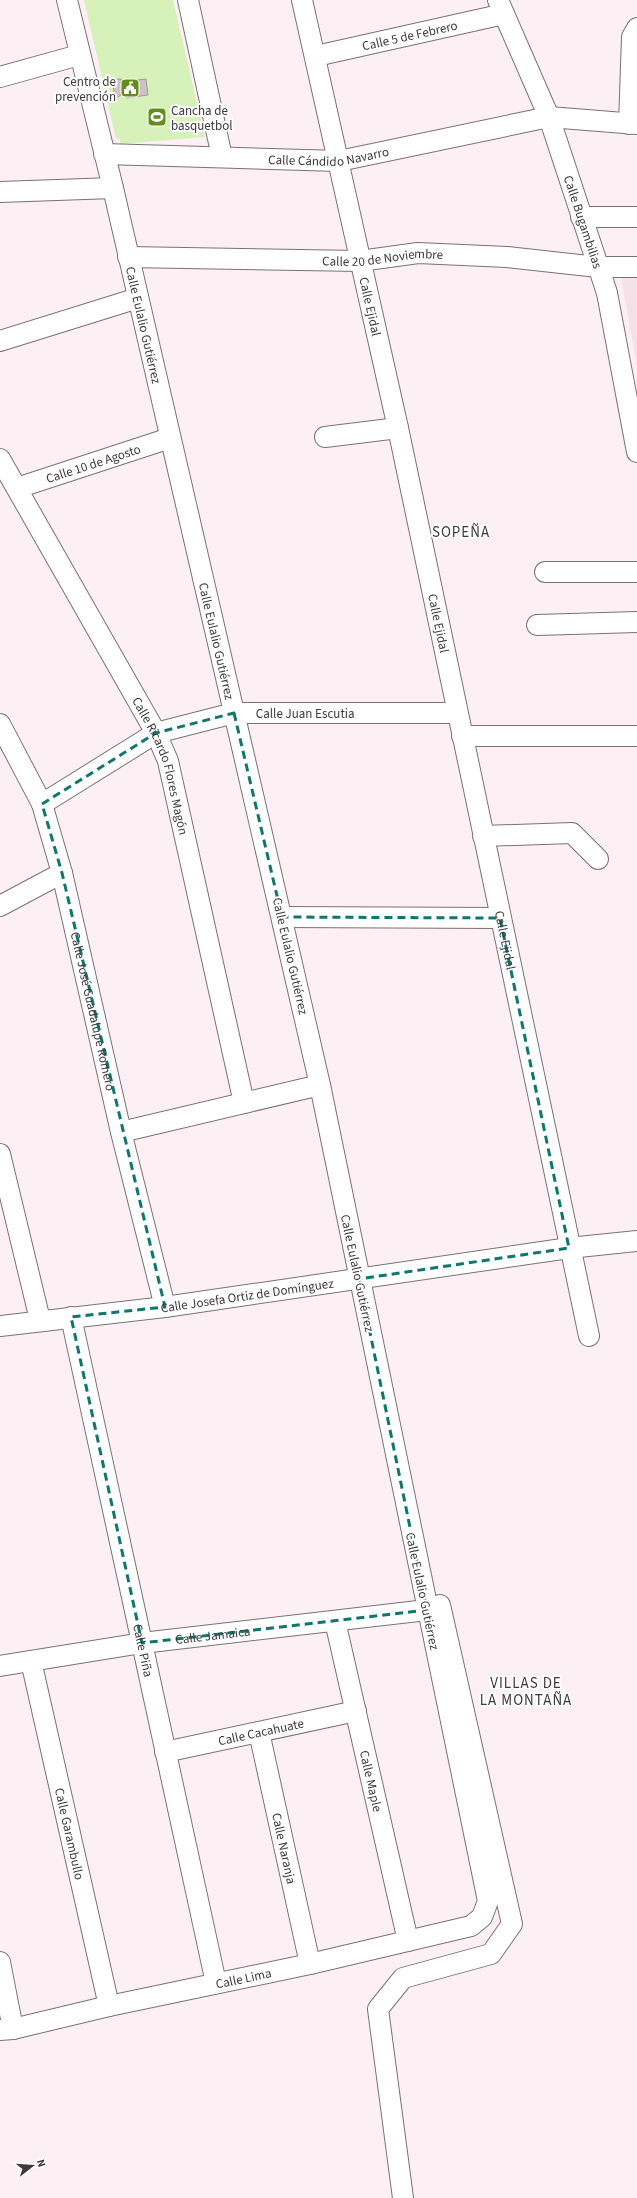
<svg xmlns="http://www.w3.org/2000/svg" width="637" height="2198" font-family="'Source Sans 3',sans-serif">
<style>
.built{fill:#f5e2e8}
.green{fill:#d6f1b9}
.building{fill:#cdc3c7;stroke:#a3989c}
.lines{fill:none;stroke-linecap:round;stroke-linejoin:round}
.minor-casing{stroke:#7b7175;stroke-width:22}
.minor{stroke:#fff;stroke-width:20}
.marked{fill:none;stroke:#0f766e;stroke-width:3;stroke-dasharray:8 5;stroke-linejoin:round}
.labels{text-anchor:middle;stroke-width:4;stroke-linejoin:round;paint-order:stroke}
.street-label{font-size:13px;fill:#3e393b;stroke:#fff}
.poi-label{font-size:13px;fill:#3e393b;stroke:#fff;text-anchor:end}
.quarter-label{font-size:15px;letter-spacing:1px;fill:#3e393b;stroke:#fff}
</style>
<rect width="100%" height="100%" fill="#fcf0f4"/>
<path class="built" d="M621 277 637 278V367Z"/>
<path class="green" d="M84 0H173L205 137 120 144V139H116Z"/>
<path class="building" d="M121 79 122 82 146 79 148 95 126 98 124 93 116 98 111 80Z"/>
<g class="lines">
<defs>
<g id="minor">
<path d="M188 0 222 157"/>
<path id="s1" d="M302 0 398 428 589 1336"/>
<path id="s2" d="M498 0 549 117 607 293 637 452"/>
<path id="s3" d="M316 56 504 14"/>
<path d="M0 77 79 55"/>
<path d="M629 124 632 37 637 28"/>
<path id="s4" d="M104 154 339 161 549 117 637 124"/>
<path d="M0 192 113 188"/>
<path d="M581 217H637"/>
<path id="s5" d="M128 257 360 261 418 253 507 257 598 267H637"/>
<path d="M0 341 138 298"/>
<path d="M325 437 398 428"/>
<path id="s6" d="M0 459 156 733 168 761 244 1103"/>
<path id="s7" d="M17 488 170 438"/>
<path d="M545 572H637"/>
<path d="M537 625 637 622"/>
<path id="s8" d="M0 724 42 804 62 873 121 1132 165 1307"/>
<path d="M462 736H637"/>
<path id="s9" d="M42 804 156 733 234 713H457"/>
<path d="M483 836 572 833 598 859"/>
<path d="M0 906 62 873"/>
<path d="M282 917 500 918"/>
<path d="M121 1132 320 1085"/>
<path d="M0 1154 40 1320"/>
<path id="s10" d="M71 1317 216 1983"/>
<path id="s11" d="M0 1326 165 1307 569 1248 637 1241"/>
<path id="s12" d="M335 1621 408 1941"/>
<path id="s13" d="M31 1661 109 2006"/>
<path id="s14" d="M0 1666 142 1643 427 1610"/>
<path id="s15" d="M259 1732 310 1964"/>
<path id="s16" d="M165 1752 356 1711"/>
<path d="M0 1962 13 2029"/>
<path id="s17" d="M0 2030 13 2029 109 2006 310 1964 471 1926 482 1917 488 1901 320 1085 113 188 67 0"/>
<path d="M403 2198 378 2009 403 1978 491 1954 512 1924 440 1605"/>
</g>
</defs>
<use href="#minor" class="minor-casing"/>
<use href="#minor" class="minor"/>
</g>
<path class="marked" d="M234 713 282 917 500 918 569 1248 359 1279 427 1610 142 1643 71 1317 165 1307 62 873 42 804 156 733Z"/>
<defs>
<symbol id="civic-square" viewBox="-11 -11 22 22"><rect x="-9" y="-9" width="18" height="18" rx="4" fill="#628c1c" stroke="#fff"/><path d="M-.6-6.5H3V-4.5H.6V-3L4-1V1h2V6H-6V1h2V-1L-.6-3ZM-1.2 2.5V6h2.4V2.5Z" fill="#fff"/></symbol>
<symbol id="stadium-square" viewBox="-11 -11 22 22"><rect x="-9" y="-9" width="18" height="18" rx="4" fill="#628c1c" stroke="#fff"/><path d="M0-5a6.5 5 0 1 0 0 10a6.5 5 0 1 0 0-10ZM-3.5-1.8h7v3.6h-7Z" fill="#fff"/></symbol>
</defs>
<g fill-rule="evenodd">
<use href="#civic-square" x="119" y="77" width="22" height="22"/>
<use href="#stadium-square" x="146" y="106" width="22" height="22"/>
</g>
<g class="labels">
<g class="street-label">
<text dy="5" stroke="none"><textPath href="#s3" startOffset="96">Calle 5 de Febrero</textPath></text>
<text dy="5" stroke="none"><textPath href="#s4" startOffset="225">Calle Cándido Navarro</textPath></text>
<text dy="5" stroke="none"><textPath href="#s2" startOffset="238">Calle Bugambilias</textPath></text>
<text dy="5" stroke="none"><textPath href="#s5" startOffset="255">Calle 20 de Noviembre</textPath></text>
<text dy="5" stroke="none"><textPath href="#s1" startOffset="314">Calle Ejidal</textPath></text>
<text transform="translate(144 325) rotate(77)" y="5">Calle Eulalio Gutiérrez</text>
<text dy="5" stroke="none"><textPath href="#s7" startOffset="80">Calle 10 de Agosto</textPath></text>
<text dy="5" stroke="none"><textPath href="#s1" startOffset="638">Calle Ejidal</textPath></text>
<text transform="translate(217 641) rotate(77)" y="5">Calle Eulalio Gutiérrez</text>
<text dy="5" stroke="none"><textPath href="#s9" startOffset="286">Calle Juan Escutia</textPath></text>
<text dy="5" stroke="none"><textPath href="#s6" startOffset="348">Calle Ricardo Flores Magón</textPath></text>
<text dy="5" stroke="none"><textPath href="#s1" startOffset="962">Calle Ejidal</textPath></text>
<text transform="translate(291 956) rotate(77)" y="5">Calle Eulalio Gutiérrez</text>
<text dy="5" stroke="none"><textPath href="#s8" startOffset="304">Calle José Guadalupe Romero</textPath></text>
<text transform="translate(358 1273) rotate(78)" y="5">Calle Eulalio Gutiérrez</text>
<text dy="5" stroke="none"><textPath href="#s11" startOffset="249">Calle Josefa Ortiz de Domínguez</textPath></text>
<text transform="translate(423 1591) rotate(78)" y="5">Calle Eulalio Gutiérrez</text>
<text dy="5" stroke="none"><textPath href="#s14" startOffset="215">Calle Jamaica</textPath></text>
<text dy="5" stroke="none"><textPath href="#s10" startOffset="341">Calle Piña</textPath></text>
<text dy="5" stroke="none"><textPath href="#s16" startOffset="98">Calle Cacahuate</textPath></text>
<text dy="5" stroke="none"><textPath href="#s12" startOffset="164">Calle Maple</textPath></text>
<text dy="5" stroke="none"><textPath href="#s13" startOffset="177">Calle Garambullo</textPath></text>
<text dy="5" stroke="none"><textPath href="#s15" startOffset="119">Calle Naranja</textPath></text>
<text dy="5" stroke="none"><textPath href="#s17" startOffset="249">Calle Lima</textPath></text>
</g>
<g class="poi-label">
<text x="116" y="86">Centro de<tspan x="116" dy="15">prevención</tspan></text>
<text x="171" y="115" text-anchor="start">Cancha de<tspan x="171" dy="15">basquetbol</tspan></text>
</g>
<g class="quarter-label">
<text x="461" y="537">SOPEÑA</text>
<text x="526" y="1688">VILLAS DE<tspan x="526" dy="17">LA MONTAÑA</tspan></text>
</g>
</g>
<g transform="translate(32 2166) rotate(73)" stroke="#ffffff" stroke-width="3" paint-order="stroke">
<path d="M0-3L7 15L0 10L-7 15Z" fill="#3e393b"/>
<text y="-6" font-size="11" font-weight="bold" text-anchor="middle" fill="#3e393b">N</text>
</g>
</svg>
